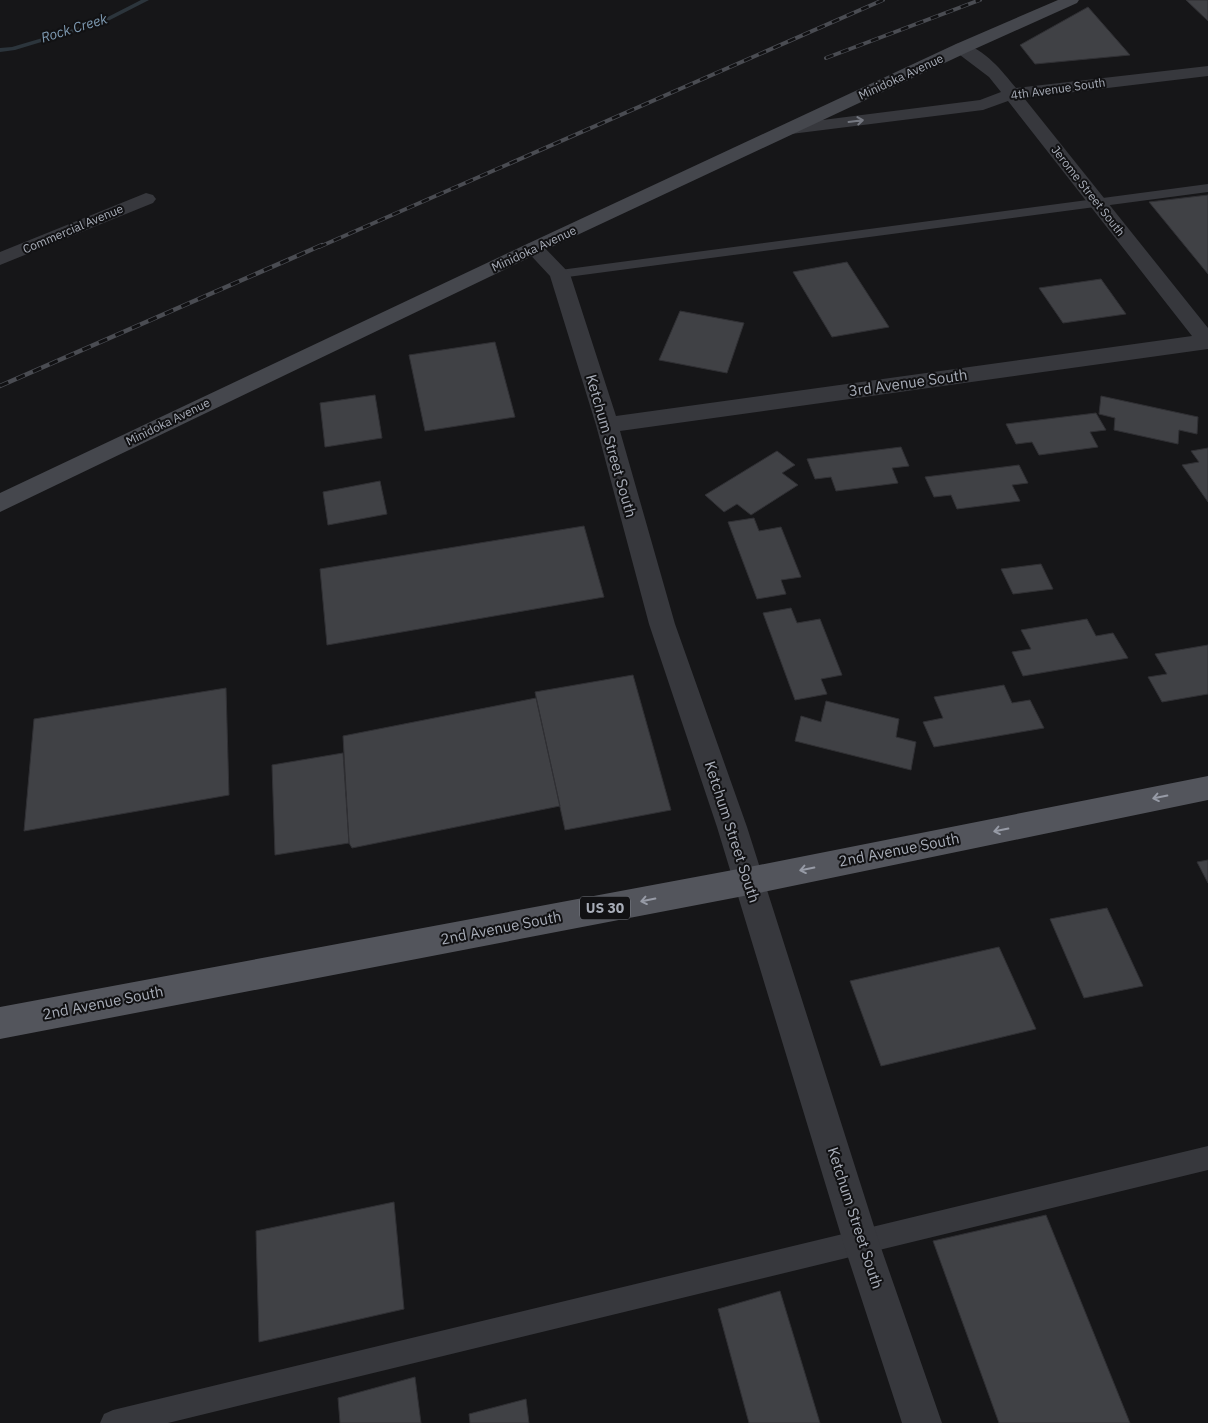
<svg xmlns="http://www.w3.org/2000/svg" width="1208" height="1423" font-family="'IBM Plex Sans',sans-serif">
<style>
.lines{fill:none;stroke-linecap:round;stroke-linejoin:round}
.stream{fill:#2c353c;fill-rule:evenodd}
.building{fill:#404145;stroke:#303034}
.lane{fill:#37383d;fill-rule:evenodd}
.street{fill:#37383d;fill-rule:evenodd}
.secondary{fill:#45474d;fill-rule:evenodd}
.primary{fill:#53555c;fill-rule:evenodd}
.rail-far1-casing{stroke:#4a4c52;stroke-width:4}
.rail-casing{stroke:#4a4c52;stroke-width:4.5}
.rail-far1{stroke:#111113;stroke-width:2.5;stroke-dasharray:8;stroke-linecap:butt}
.rail{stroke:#111113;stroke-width:3;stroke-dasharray:9;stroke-linecap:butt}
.oneway{stroke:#757881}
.oneway2{stroke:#979ba6}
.labels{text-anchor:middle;stroke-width:4;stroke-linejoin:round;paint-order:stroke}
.far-street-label{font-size:12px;fill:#a8adb8;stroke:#111113}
.far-water-label{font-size:14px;font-style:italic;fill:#7f9bb3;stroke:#111113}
.shield{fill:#111113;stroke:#7b7e86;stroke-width:1}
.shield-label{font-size:14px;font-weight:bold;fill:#a8adb8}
.street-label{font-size:15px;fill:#a8adb8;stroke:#111113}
</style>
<rect width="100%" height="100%" fill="#161618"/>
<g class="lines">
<path class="stream" d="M141 0H149L104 23 15 50 0 52V48L12 47 100 21Z"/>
</g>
<path class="building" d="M1186 0H1208V21Z
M1088 7 1130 55 1035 64 1020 45Z
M1208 195V274L1149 202Z
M847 262 889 327 832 337 793 272Z
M1101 279 1126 314 1063 323 1039 288Z
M680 311 744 323 727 373 659 360Z
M495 342 515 417 425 431 409 355Z
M375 395 382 438 325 447 320 403Z
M1101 396 1198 417 1197 434 1179 430 1178 444 1114 430 1115 418 1099 414Z
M1096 413 1106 430 1090 432 1098 447 1039 455 1032 442 1016 444 1006 424Z
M901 447 909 466 892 468 898 483 836 491 831 477 815 479 807 459Z
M1208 448V502L1182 465 1199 462 1191 451Z
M777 451 795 465 782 473 798 485 751 515 737 504 724 512 705 495Z
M1019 465 1028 483 1012 485 1020 501 957 509 951 495 934 497 925 477Z
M380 481 387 514 328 525 323 492Z
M754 518 759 531 781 527 801 577 781 580 786 594 757 599 728 522Z
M584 526 604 597 327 645 320 569Z
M1041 564 1053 589 1013 594 1001 569Z
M791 608 797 623 820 619 842 675 821 679 827 694 795 700 763 613Z
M1087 619 1096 636 1113 633 1128 658 1023 676 1012 652 1031 649 1021 630Z
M1208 645V694L1162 702 1148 677 1167 674 1155 654Z
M633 675 671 810 565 830 535 692Z
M1004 685 1012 703 1030 700 1044 728 934 747 923 722 943 718 934 697Z
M226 688 229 795 24 831 34 719Z
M536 698 560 806 352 848 349 843 343 736Z
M826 701 899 719 896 737 916 742 911 770 795 741 801 716 821 722Z
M343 753 349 843 275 855 272 765Z
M1208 860V883L1197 862Z
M1107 908 1143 986 1084 998 1050 919Z
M999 947 1036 1029 881 1066 850 981Z
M394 1202 404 1309 259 1342 256 1231Z
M1046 1215 1130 1423H999L933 1241Z
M780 1291 820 1423H749L718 1309Z
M415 1377 421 1423H340L338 1398Z
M526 1399 529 1423H470L469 1414Z"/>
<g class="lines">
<path class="lane" d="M1208 184V192L560 278 555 277 553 274 555 271 560 270Z
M1208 1146V1170L168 1423H100L104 1414 113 1410Z"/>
<path class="street" d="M962 43C985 49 1002 71 1016 88L1208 66V76L1024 98 1208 328V349L620 431 675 624 747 827 879 1242 942 1423H902L843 1242 717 827 649 624 596 425 550 276 524 248 527 244 534 242 541 244 570 274 616 416 1192 336 1008 101 983 110 791 134 785 133 782 129 785 125 791 124 980 100 1001 92 989 77 956 52 954 48 956 44Z
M146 193 153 195 156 199 153 203 0 265V252Z"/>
<path class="secondary" d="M1058 0H1079L1077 3 968 52 541 252 0 512V493L527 244 956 44Z"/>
<path class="primary" d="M1208 776V800L749 895 0 1039V1007L749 867Z"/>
<defs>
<path id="rail-far1" d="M826 58 980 0
M319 247 883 0"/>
<path id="rail" d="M0 386 322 245"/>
</defs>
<use href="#rail-far1" class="rail-far1-casing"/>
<use href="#rail" class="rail-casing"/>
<use href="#rail-far1" class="rail-far1"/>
<use href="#rail" class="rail"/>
</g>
<defs><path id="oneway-shaft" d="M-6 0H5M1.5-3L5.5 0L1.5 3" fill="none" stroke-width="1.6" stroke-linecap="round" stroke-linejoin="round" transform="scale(1.25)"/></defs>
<use class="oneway" href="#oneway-shaft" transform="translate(856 121) rotate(-7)"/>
<g class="oneway2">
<use href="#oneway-shaft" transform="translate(1160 797) rotate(169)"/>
<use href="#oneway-shaft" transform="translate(1001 830) rotate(169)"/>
<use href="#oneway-shaft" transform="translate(807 869) rotate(169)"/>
<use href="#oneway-shaft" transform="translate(648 900) rotate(169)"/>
</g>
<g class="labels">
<g class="far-street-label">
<text transform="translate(901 77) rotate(-25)" y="4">Minidoka Avenue</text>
<text transform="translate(1058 89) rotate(-8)" y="4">4th Avenue South</text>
<text transform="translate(1088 191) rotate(52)" y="4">Jerome Street South</text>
<text transform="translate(73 229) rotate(-23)" y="4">Commercial Avenue</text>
<text transform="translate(534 249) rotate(-25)" y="4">Minidoka Avenue</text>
<text transform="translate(168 422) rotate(-26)" y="4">Minidoka Avenue</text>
</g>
<g class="far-water-label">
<text transform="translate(74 28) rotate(-17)" y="5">Rock Creek</text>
</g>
<rect class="shield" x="580" y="896.5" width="50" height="23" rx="4"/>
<g class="shield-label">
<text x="605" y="913">US 30</text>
</g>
<g class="street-label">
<text transform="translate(908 383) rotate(-8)" y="5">3rd Avenue South</text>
<text transform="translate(611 446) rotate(74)" y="5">Ketchum Street South</text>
<text transform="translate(732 832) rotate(72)" y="5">Ketchum Street South</text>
<text transform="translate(899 850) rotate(-11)" y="5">2nd Avenue South</text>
<text transform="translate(501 928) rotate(-11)" y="5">2nd Avenue South</text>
<text transform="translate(103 1003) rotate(-11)" y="5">2nd Avenue South</text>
<text transform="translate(855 1218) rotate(72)" y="5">Ketchum Street South</text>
</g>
</g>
</svg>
